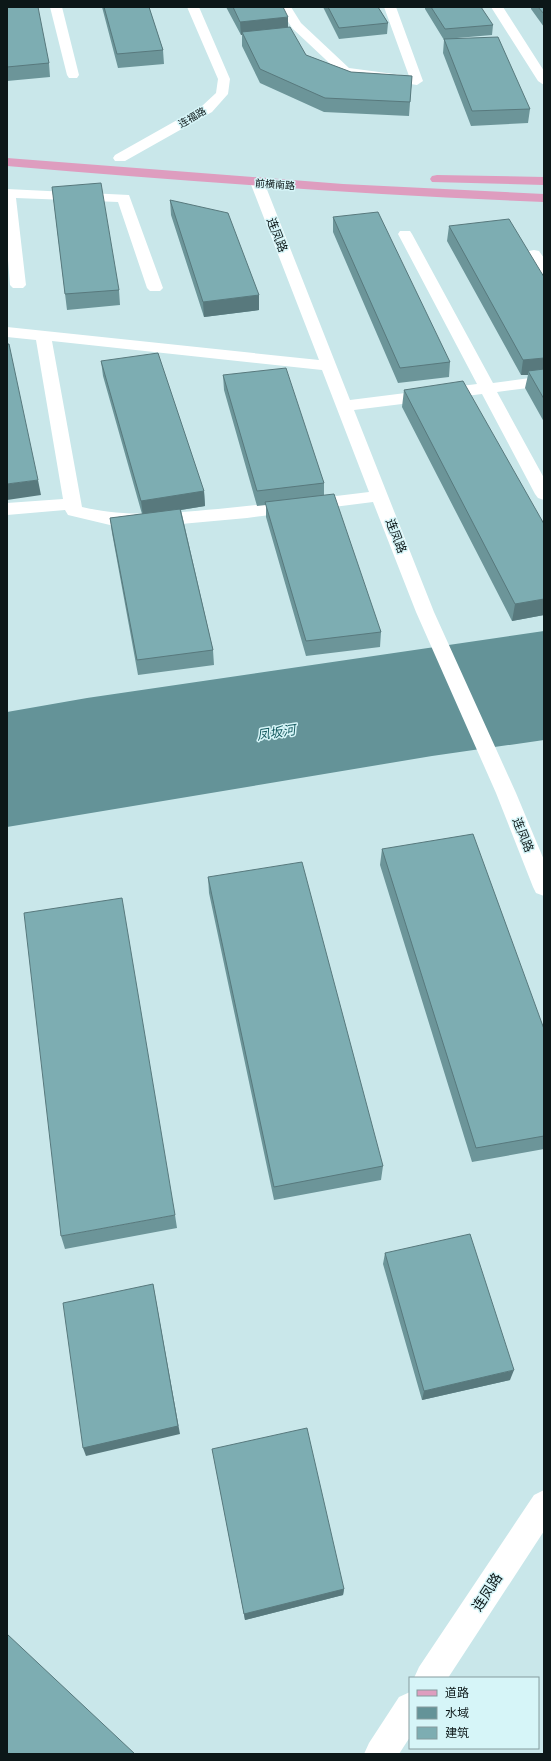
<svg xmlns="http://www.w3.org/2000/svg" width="551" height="1761" font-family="Raleway,'Noto Sans SC',sans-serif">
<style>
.water{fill:#649398}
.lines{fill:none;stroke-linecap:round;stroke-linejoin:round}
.minor{fill:#fff;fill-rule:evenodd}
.major{fill:#de9dbf;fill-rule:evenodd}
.wall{fill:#6c9599}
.shaded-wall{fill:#58797d}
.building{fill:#7dadb2;stroke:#58797d}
.labels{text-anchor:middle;stroke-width:3;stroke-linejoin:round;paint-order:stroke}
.far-street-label{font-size:10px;fill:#0c1718;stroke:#d6f5f8}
.street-label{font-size:12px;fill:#0c1718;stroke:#d6f5f8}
.water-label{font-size:13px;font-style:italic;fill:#14595e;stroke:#d6f5f8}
.near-street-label{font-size:14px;fill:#0c1718;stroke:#d6f5f8}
</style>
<rect width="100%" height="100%" fill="#c9e7ea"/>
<path class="water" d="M544 631V740L432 756 7 827V712L87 698Z"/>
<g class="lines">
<path class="minor" d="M50 7H62L79 75 77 78H69L67 75Z
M187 7H199L230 79 228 94 212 112 125 161H115L113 158 115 155 202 106 216 93 218 79Z
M279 7H291L301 23 349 68 409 76 384 7H396L423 81 417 85 341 74 292 28Z
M491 7H503L544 71V85L538 81Z
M257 178 262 179 264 182 350 400 477 384 398 234 400 231H410L412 234 493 383 544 376V386L497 392 544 478V500L538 498 535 494 482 394 354 410 434 612 516 793 544 860V896L536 893 533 887 496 793 416 612 373 502 247 518 148 527 110 525 68 515 65 510 7 515V503L63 499 36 340 7 337V327L319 360 250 182 252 179ZM52 341 322 370 369 492C319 498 269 504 218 509 168 513 132 518 82 507Z
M7 189 129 195 163 288 160 291H150L147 288 118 202 16 198 26 285 23 288H13L10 285 7 247Z
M534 250 539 251 544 258V274L539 273 527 254 529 251Z
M544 1490V1531L448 1678H414L419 1667 534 1495Z
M410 1692V1737L399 1754H364L369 1743 399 1697Z"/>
<path class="major" d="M7 158 343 184 544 194V202C365 195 186 181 7 166Z
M437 175 544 177V185L432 182 430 179 432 176Z"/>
</g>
<path class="wall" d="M7 7 49 63 50 77 7 81Z
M102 7H149L163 50 164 64 118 68Z
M226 7H283L288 27 306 55 351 72 412 76 409 116 324 112 260 83 242 46V35H241Z
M323 7H378L388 23 387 34 339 39Z
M425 7H431L493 25 492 35 457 38 530 109 528 123 471 126 443 53 444 40 425 9Z
M531 7H544V27L531 9Z
M52 187 119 290 120 305 67 310Z
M170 200 259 295V310L204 317 171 215Z
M333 217 450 362 449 377 398 383 333 232Z
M449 226 544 277V422L525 388 528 375H521L447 241Z
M101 361 204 491 205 506 181 510 213 650 214 665 138 675 112 533 110 518 142 514 103 376Z
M223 375 324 483V495L381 632 380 647 306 656 266 517V505L257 506 224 390Z
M404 390 544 524V615L512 621 402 407Z
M382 849 544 1029V1149L472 1162 380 865Z
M208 877 383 1166 381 1180 274 1200 209 893Z
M175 1215 177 1228 65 1249 61 1236Z
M385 1253 510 1380 422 1400 383 1264Z
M212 1449 344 1589 343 1595 245 1620 214 1458Z"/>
<path class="shaded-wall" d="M288 17V31L242 32V35H241L240 22Z
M259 295V310L204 317 203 302Z
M544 358V372L528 371V375H521L523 360Z
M38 480 41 495 7 500V484Z
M204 491 205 506 143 516 141 501Z
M544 599V615L512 621 515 604Z
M153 1284 180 1434 86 1456 83 1448Z
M514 1370 510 1380 422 1400 424 1391Z
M344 1589 343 1595 245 1620 244 1614Z"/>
<path class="building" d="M7 7H38L49 63 7 67Z
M104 7H149L163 50 117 54Z
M233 7H283L288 17 240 22Z
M328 7H378L388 23 339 28Z
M431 7H481L493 25 445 29Z
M538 7H544V14Z
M290 27 306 55 351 72 412 76 410 102 325 98 260 69 242 32Z
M498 37 530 109 472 111 444 39Z
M101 183 119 290 65 294 52 187Z
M170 200 228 213 259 295 203 302Z
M378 212 450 362 400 368 333 217Z
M509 219 544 277V358L523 360 449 226Z
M7 344H9L38 480 7 484Z
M158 353 204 491 141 501 101 361Z
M286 368 324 483 257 491 223 375Z
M544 369V399L528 371Z
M463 381 544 524V599L515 604 404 390Z
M334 494 381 632 306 641 265 502Z
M180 509 213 650 137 660 110 518Z
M473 834 544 1029V1136L476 1148 382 849Z
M302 862 383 1166 274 1187 208 877Z
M122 898 175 1215 61 1236 24 913Z
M470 1234 514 1370 424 1391 385 1253Z
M153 1284 178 1426 83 1448 63 1303Z
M307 1428 344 1589 244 1614 212 1449Z
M7 1634 135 1754H7Z"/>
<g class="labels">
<g class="far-street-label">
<text transform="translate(192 117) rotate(-30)" y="4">连福路</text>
<text transform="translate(275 184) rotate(4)" y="4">前横南路</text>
</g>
<g class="street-label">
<text transform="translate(277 235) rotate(69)" y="4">连凤路</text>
<text transform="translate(396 536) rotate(69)" y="4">连凤路</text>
<text transform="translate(523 835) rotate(68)" y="4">连凤路</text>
</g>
<g class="water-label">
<text transform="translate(276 732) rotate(-9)" y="5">凤坂河</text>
</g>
<g class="near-street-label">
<text transform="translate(487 1592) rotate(-57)" y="5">连凤路</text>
</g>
</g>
<rect width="551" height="1761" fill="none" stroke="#0c1718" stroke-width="16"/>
<rect x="409" y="1677" width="130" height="72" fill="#d6f5f8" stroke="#859c9e"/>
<rect x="417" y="1690" width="20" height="6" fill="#de9dbf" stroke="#859c9e"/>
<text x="445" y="1697" font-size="12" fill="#0c1718">道路</text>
<rect x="417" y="1707" width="20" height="12" fill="#649398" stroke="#859c9e"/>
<text x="445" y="1717" font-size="12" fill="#0c1718">水域</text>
<rect x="417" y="1727" width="20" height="12" fill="#7dadb2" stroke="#859c9e"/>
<text x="445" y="1737" font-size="12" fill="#0c1718">建筑</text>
</svg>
